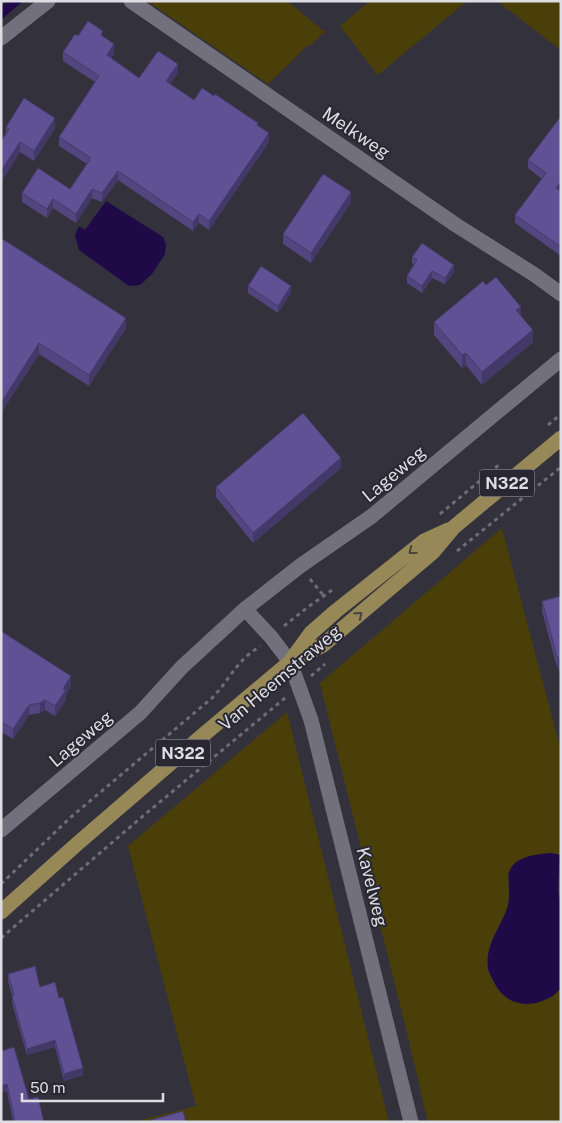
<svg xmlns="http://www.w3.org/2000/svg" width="562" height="1123" font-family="'Public Sans',sans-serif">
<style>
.green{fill:#4b3f09}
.water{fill:#1f0947}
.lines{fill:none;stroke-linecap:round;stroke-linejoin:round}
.path{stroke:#6e6d76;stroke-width:3;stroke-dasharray:4 4;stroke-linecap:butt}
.street{stroke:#71707c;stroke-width:15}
.primary{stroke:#968857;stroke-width:15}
.wall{fill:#534680}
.shaded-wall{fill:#433968}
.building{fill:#605195;stroke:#433968}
.oneway{stroke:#4a453d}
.labels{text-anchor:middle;stroke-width:4;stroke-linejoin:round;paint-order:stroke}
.shield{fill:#292832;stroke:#a8a7af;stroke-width:1}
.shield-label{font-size:16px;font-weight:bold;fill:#dedde4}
.street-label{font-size:18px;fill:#dedde4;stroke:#292832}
</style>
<rect width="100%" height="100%" fill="#33323c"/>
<path class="green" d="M147 1H287L325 32 308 47 306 46 293 60 268 84Z
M370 1H467L378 75 340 26Z
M497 1H561V50Z
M502 528 561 751V855L551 853 508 873 509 899 507 910 492 940 488 970 498 990 511 1001 527 1005 551 997 561 988V1122H428L407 1033 320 683Z
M287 712 389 1122H133L196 1106 128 846Z"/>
<path class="water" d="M7 1H23L1 20V6Z
M106 201 163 237 166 244 165 254 152 274 140 285 129 286 79 250 75 235 79 226 85 230Z
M551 853 561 855 559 870 558 890 561 908V988C557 992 554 996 549 998 528 1009 505 1005 494 982 492 978 489 973 488 968 485 946 499 930 506 911 510 902 509 893 509 884 509 880 508 876 509 873 513 856 538 854 551 853Z"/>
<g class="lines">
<path class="path" d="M548 425 561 414
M440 514 500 464
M457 551 561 467
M310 579 324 596
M284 626 308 607 335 588
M311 676 325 664
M1 884 71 817 212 698C223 687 230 674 241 662 246 656 253 651 260 646
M1 938 143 816 285 698"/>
<path class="street" d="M131 1 456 225 535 275 561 294
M1 38 48 1
M245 609 271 637 290 662 311 720 411 1122
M1 830 140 713 182 667 245 609 300 566 372 516 561 359"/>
<path class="primary" d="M292 659 311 633 336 611 424 541 448 530
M1 912 77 844 202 736 290 662 323 645 433 552 454 527 561 438"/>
</g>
<path class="wall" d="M78 36 103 37 114 53 111 58 139 78 178 73 170 84 194 100 258 126 269 142 209 230 199 223 193 231 118 180 102 202 92 198 76 223 53 208 47 218 22 202V193L70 189 87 164 59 146V137L95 82 63 61V52Z
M561 116 560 190 561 256 515 223V215L542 179 528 168V160Z
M6 127 55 128 34 161 20 152 1 182V141L6 134Z
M351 202 311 263 283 244V234Z
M1 238 126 328 89 386 39 354 1 413Z
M412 257 454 272 445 284 432 278 422 293 407 283V276L414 265 412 264Z
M486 285 521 315 533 342 482 385 466 365 462 368 434 335V322Z
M248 286 291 293 278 313 248 293Z
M341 468 253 543 216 497V487Z
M561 596V677L558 667H557L542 611V601Z
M1 631 71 686 66 695V700L55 716 45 710 40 713 29 715 13 739 1 732Z
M8 974 40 987 59 998 83 1075 64 1081 55 1047 27 1055 12 1003V996L8 981Z
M1 1051 29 1099 44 1122 13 1121 7 1091 1 1092Z"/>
<path class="shaded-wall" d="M114 44V53L107 64V55Z
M178 64V73L166 90V81Z
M55 118V128L34 161V151Z
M269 133V142L209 230V221Z
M20 142V152L1 182V171Z
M118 171V180L102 202V193Z
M561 182V190L556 196V188Z
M92 189V198L76 223V214Z
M351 192V202L311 263V253Z
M53 199V208L47 218V209Z
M199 214V223L193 231V222Z
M454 265V272L445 284V278Z
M432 271V278L422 293V286Z
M291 286V293L278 313V306Z
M521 307V319L516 310Z
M126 318V328L89 386V375Z
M533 330V342L482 385V372Z
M39 343V354L1 413V403Z
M466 353V365L462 368V355Z
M341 458V468L253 543V533Z
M557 657H558V667H557Z
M71 676V686L66 695V700L55 716V706L63 689Z
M45 700V710L40 713V703Z
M29 705V715L13 739V729Z
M55 1040V1047L27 1055V1049Z
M83 1068V1075L64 1081V1074Z
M7 1084V1091L1 1092V1086Z"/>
<path class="building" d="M88 21 103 31 101 35 114 44 107 55 139 78 158 51 178 64 166 81 194 100 202 88 214 96 215 94 258 123 257 125 269 133 209 221 199 214 193 222 118 171 102 193 92 189 76 214 53 199 47 209 22 193 38 168 70 189 91 158 59 137 99 76 63 52 75 34 78 36Z
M24 98 55 118 34 151 20 142 1 171V141L9 129 6 127Z
M561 116V182L556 188 561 191V247L515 215 546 173 528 160Z
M323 174 351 192 311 253 283 234Z
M1 238 126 318 89 375 39 343 1 403Z
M422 243 454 265 445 278 432 271 422 286 407 276 417 260 412 257Z
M261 266 291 286 278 306 248 286Z
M496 277 521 307 516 310 533 330 482 372 466 353 462 355 434 322 483 281 486 285Z
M303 413 341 458 253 533 216 487Z
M561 596V667L558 657H557L542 601Z
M1 631 71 676 63 689 66 690 55 706 45 700 40 703 29 705 13 729 1 722Z
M35 966 40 987 55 982 59 998 63 997 83 1068 64 1074 55 1040 27 1049 12 996 14 995 8 974Z
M14 1047 29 1099 38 1097 44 1122H11L15 1121 7 1084 1 1086V1051Z
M183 1111 186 1122H152L151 1120Z"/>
<defs><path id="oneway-chevron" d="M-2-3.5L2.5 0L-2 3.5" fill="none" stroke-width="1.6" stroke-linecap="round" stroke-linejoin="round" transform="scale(1.25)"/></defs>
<g class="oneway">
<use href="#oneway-chevron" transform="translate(412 551) rotate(142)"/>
<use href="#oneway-chevron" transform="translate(359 615) rotate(-40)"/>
</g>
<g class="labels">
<g class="shield">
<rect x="479.5" y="469.5" width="55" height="27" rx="4"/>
<rect x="155.5" y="739.5" width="55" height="27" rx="4"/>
</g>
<g class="shield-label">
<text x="507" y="489">N322</text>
<text x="183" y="759">N322</text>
</g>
<g class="street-label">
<text transform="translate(356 133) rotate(34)" y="6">Melkweg</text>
<text transform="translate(394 474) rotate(-40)" y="6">Lageweg</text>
<text transform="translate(280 678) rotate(-40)" y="6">Van Heemstraweg</text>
<text transform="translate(81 739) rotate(-40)" y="6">Lageweg</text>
<text transform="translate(372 887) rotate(76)" y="6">Kavelweg</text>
</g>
</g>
<rect width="562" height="1123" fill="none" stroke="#dedde4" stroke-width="5"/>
<path d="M22 1093v8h141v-8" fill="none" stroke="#dedde4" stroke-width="2.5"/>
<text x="30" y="1093" font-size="15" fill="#dedde4" stroke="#292832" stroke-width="4" paint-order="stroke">50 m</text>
</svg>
